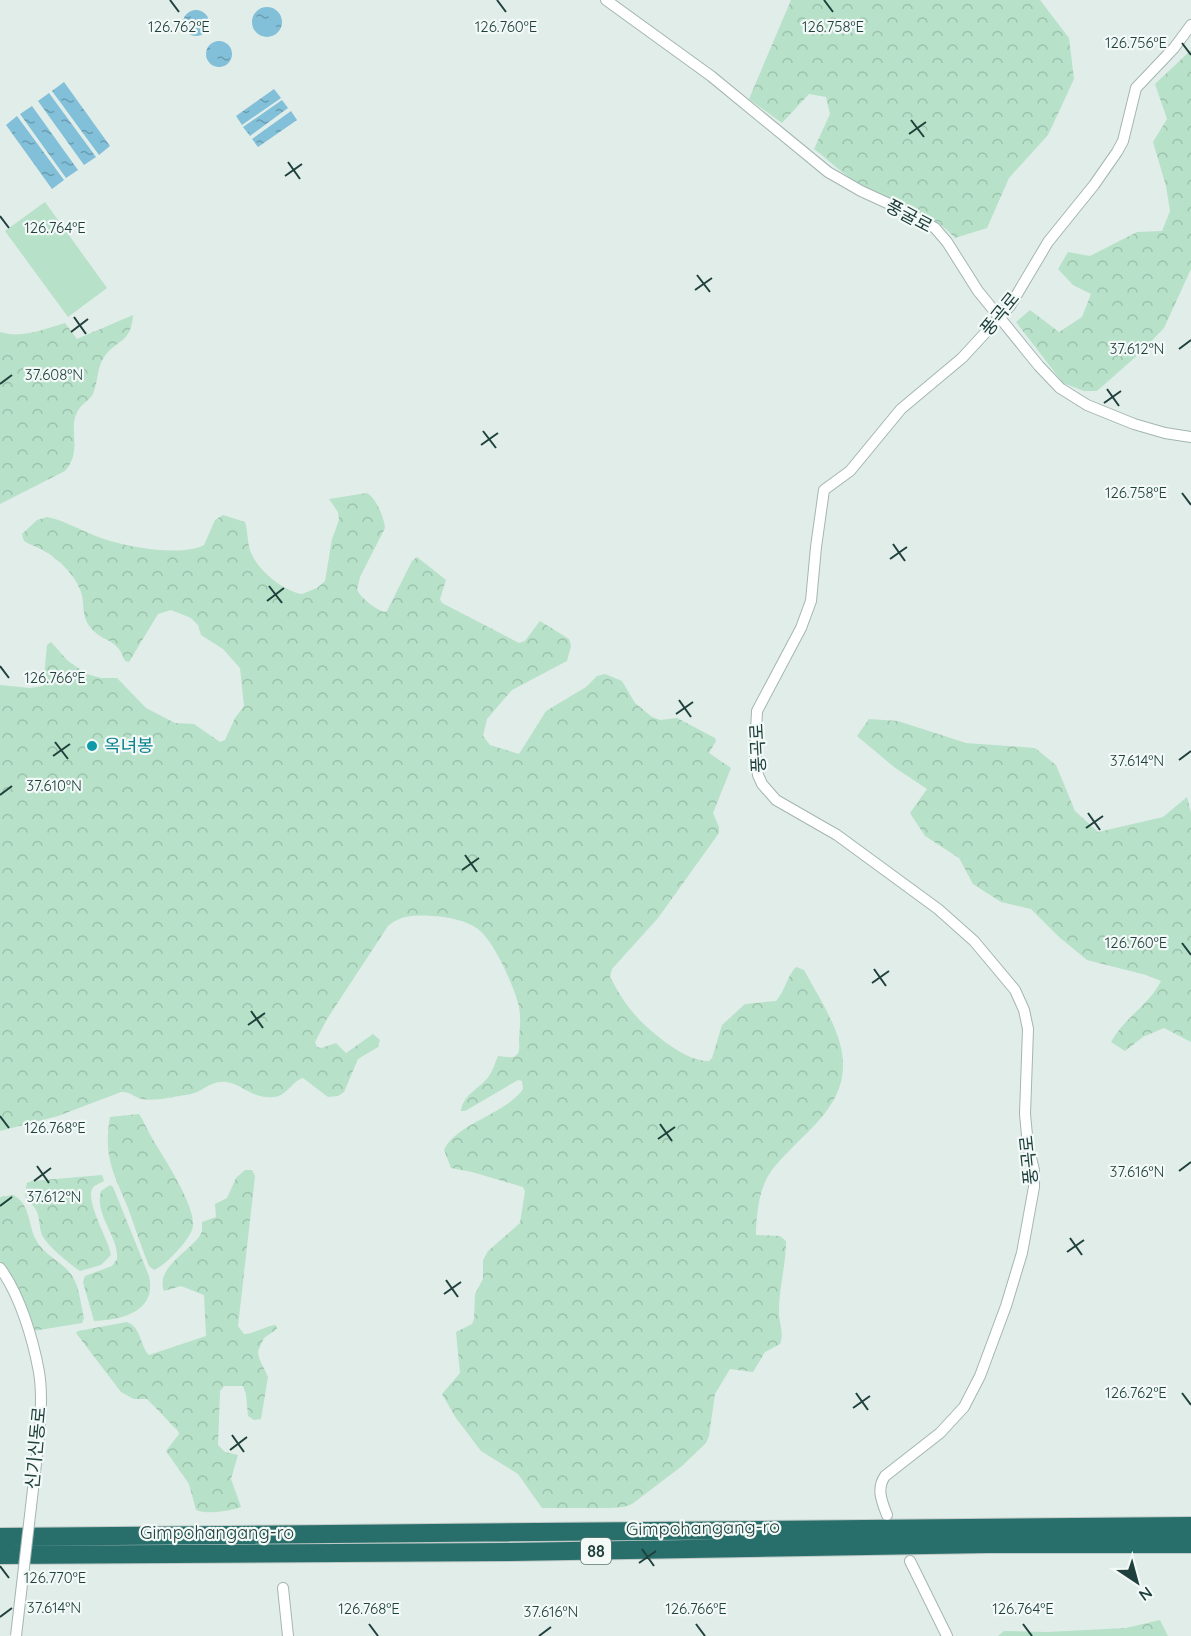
<svg xmlns="http://www.w3.org/2000/svg" width="1191" height="1636" font-family="Quicksand,'Noto Sans KR',sans-serif">
<style>
.green{fill:#b7e1c8}
.forest{fill:url(#forest-crowns)}
.water{fill:url(#water-ripples)}
.lines{fill:none;stroke-linecap:round;stroke-linejoin:round}
.street-casing{stroke:#a3b6b2;stroke-width:12}
.highway-casing{stroke:#c0cac8;stroke-width:20}
.street{stroke:#fff;stroke-width:10}
.highway{stroke:#286f6b;stroke-width:18}
.street-bridge-casing{stroke:#a3b6b2;stroke-width:12;stroke-linecap:butt}
.street-bridge{stroke:#fff;stroke-width:10}
.ticks{fill:none;stroke:#1f403c;stroke-width:2}
.culture-dot{fill:#0f9aa8;stroke:#f2f9f7;stroke-width:2}
.labels{text-anchor:middle;stroke-width:4.5;stroke-linejoin:round;paint-order:stroke}
.shield{fill:#f2f9f7;stroke:#5e7874;stroke-width:1.5}
.shield-label{font-size:16px;font-weight:bold;fill:#1f403c}
.street-label{font-size:18px;fill:#1f403c;stroke:#f2f9f7}
.culture-label{font-size:18px;fill:#0d838f;stroke:#f2f9f7;text-anchor:start}
.ticks-label{font-size:15px;text-anchor:middle;fill:#1f403c;stroke:#f2f9f7;stroke-width:4.5;stroke-linejoin:round;paint-order:stroke}
</style>
<defs>
<pattern id="forest-crowns" width="20" height="18" patternUnits="userSpaceOnUse" patternTransform="scale(1.5)"><rect width="20" height="18" fill="#b7e1c8"/><path d="M2 6a3 3 0 1 1 6 0M12 15a3 3 0 1 1 6 0" fill="none" stroke="#9dc2ad"/></pattern>
<pattern id="water-ripples" width="26" height="14" patternUnits="userSpaceOnUse" patternTransform="scale(1.5)"><rect width="26" height="14" fill="#82bfd8"/><path d="M2 4q2-2 4 0t4 0M15 11q2-2 4 0t4 0" fill="none" stroke="#6a9db0"/></pattern>
</defs>
<rect width="100%" height="100%" fill="#e1ede9"/>
<path class="green" d="M45 202 107 288 68 317 5 231Z"/>
<path class="forest" d="M791 0H1040L1069 38 1074 79 1048 135 1009 178 987 228 955 238C931 211 898 203 866 188 848 179 830 161 814 149L830 114 826 97 809 94 782 123 749 99Z
M1191 50V269L1164 328 1140 353 1097 391H1084L1063 383 1016 322 1030 310 1059 332 1082 317 1091 294 1073 285 1058 269 1068 252 1090 256 1137 232 1162 231 1170 211 1166 186 1153 142 1167 119 1155 84Z
M133 315C131 345 116 338 103 359 97 369 98 380 94 391 92 399 84 402 79 409 66 428 84 449 65 471L0 504V332C22 339 44 329 65 323L77 339Z
M367 493C376 498 384 517 385 528L360 577 357 590C362 599 374 608 384 612L387 611 412 561 417 557 446 580 440 599 442 603 519 643 525 641 540 621 569 639 571 646 567 661 512 690 487 719 483 736 490 745 519 754 546 711 586 687 597 676 605 674 622 681 635 703 652 717 660 720 677 718 715 738 716 741 709 753 731 768 713 813 719 827V833L658 918 612 969 610 977C616 988 622 999 630 1009 645 1028 684 1062 709 1061L712 1058 722 1025 745 1004 776 1001C785 991 787 976 796 967L804 970C817 994 838 1026 842 1053 851 1109 797 1135 770 1173 759 1189 756 1216 756 1235L780 1236 786 1241C786 1266 778 1291 779 1316 780 1325 784 1334 780 1344L765 1352 753 1372 730 1369 715 1394 709 1436 706 1443 682 1466 632 1504 624 1507 609 1508H542L518 1474 481 1451 456 1418 442 1394 460 1373 456 1332 472 1324 474 1319 475 1294 483 1279V1260L488 1251 520 1223 525 1191 523 1187 472 1172 451 1168 444 1150C455 1124 506 1114 523 1089L522 1081 518 1080 465 1111H461C463 1094 481 1088 489 1076 493 1070 495 1063 498 1056 503 1056 511 1059 515 1056 521 1053 519 1044 519 1039 520 1029 521 1017 519 1007 515 988 494 941 479 930 469 921 445 916 431 916 414 915 401 915 388 926L327 1019 315 1042 317 1047 321 1048 336 1043 346 1053 373 1034 380 1040 378 1047 358 1059 344 1092 338 1096 328 1097 303 1078C292 1081 287 1096 274 1097 253 1100 243 1084 226 1082 215 1081 210 1085 201 1090 194 1094 186 1095 179 1096 168 1098 153 1101 142 1099 134 1097 129 1091 121 1092L58 1116 0 1131V685L30 688 43 686 47 645 51 642 68 661 87 674 101 678H117L146 708 175 723 194 724 220 742 225 740 235 718 244 706 240 668 223 649 201 635 198 625 191 618 171 610 158 614 129 662 125 661C116 636 104 644 90 627 81 616 85 603 81 592 75 575 59 559 44 551 38 547 30 545 24 541L22 534 37 520 47 517C67 521 85 533 104 539 127 547 182 557 204 545L215 520 223 515 245 522C248 531 247 541 250 550 256 569 283 591 302 594L317 588 325 581 332 539 339 520 338 512 329 499Z
M869 719 898 721 966 743 1035 748 1056 765 1075 811 1098 832 1163 817 1187 797 1191 813V1042L1164 1028 1143 1037 1125 1051 1111 1042C1124 1018 1149 1005 1161 981L1146 975 1087 960 1059 937 1031 909 1001 902 973 884 959 858 925 836 910 813 927 789 894 767 857 736Z
M139 1114C144 1121 147 1130 152 1138 163 1157 195 1204 193 1226 192 1238 165 1266 154 1270L149 1266C141 1247 135 1227 128 1208 114 1173 103 1158 110 1117Z
M245 1170H252L255 1176 238 1326 244 1334C255 1334 264 1326 276 1325L277 1329 264 1338 258 1351 259 1358 268 1377 261 1419 254 1420 248 1416 246 1394 243 1386H224L220 1391 218 1445 225 1452 238 1455 231 1479 241 1507C230 1511 207 1515 196 1510L189 1484 166 1451 179 1434 178 1431 147 1399H134L121 1392 76 1333 78 1331 127 1322C142 1328 139 1344 149 1355L206 1336 204 1295 181 1286 164 1291C154 1266 197 1248 202 1231 202 1228 202 1225 202 1222L216 1217 215 1204 227 1198 236 1178Z
M102 1175 104 1181C101 1183 94 1185 92 1189 86 1204 109 1240 111 1255L101 1265 80 1271C69 1263 48 1247 42 1235 39 1228 40 1219 37 1212 30 1196 22 1207 27 1183L32 1181Z
M110 1185 113 1187 149 1276C157 1312 122 1320 94 1321L83 1282 85 1276 112 1266 117 1259C119 1236 94 1215 101 1191Z
M13 1195C31 1204 28 1226 36 1240 45 1257 67 1263 75 1281 80 1292 81 1306 84 1318L82 1323 33 1331 15 1283 0 1261V1197Z
M1160 1620 1168 1636H998L1004 1631 1047 1632 1126 1628Z"/>
<path class="water" d="M252 22a15 15 0 1 1 30 0a15 15 0 1 1-30 0Z
M183 23a13 13 0 1 1 26 0a13 13 0 1 1-26 0Z
M206 54a13 13 0 1 1 26 0a13 13 0 1 1-26 0Z
M64 82 110 146 99 155 52 91Z
M274 89 281 98 242 125 236 116Z
M49 93 96 157 84 165 38 101Z
M282 100 288 108 250 136 243 127Z
M32 106 78 170 66 178 20 114Z
M291 111 297 120 258 147 252 139Z
M17 116 64 180 52 189 6 125Z"/>
<g class="lines">
<defs>
<path id="street" d="M606 0 711 76 828 172 861 191 911 214 935 228 947 242 978 291 1039 366 1060 388 1087 405 1134 424 1165 433 1191 437
M0 1268C20 1295 33 1339 39 1372 43 1396 40 1422 38 1446
M887 1515C882 1502 876 1489 885 1476L940 1433 964 1407 980 1376 1006 1306 1022 1253 1034 1187V1170L1028 1146 1025 1114 1028 1029 1024 1010 1015 990 974 941 938 909 837 835 776 800 762 784 758 775 755 752 757 711 801 628 811 601 816 547 824 490 850 471 901 409 962 358 1010 306 1048 242 1094 185 1117 152 1123 141 1136 88 1174 48 1191 25
M910 1561 947 1636
M283 1588 288 1636"/>
<path id="highway" d="M0 1537 1191 1526
M0 1555 510 1552 988 1544H1191"/>
</defs>
<use href="#street" class="street-casing"/>
<use href="#highway" class="highway-casing"/>
<use href="#street" class="street"/>
<use href="#highway" class="highway"/>
<defs>
<path id="street-bridge" d="M16 1636 38 1446"/>
</defs>
<use href="#street-bridge" class="street-bridge-casing"/>
<use href="#street-bridge" class="street-bridge"/>
</g>
<path class="ticks" d="M170 0 179 12M497 0 506 12M824 0 833 12M1182 43 1191 55M911 120 924 137M909 134 926 122M288 162 300 179M285 176 302 164M0 216 9 228M697 275 710 292M695 290 712 278M74 317 86 334M71 332 88 319M1179 349 1191 340M0 384 12 375M1107 389 1119 406M1104 403 1121 391M483 431 496 448M481 445 498 433M1182 493 1191 505M893 544 905 561M890 559 907 547M269 586 282 603M267 601 284 588M0 666 9 678M679 700 691 717M676 714 693 702M55 742 68 759M53 756 70 744M1179 760 1191 751M0 795 12 786M1088 813 1100 830M1086 828 1103 816M465 855 477 872M462 870 479 858M1182 943 1191 955M874 969 886 986M872 983 889 971M251 1011 263 1028M248 1025 265 1013M0 1116 9 1128M660 1124 672 1141M658 1139 675 1127M37 1166 49 1183M1179 1171 1191 1162M34 1181 51 1168M0 1206 12 1197M1070 1238 1082 1255M1067 1252 1084 1240M446 1280 458 1297M444 1294 461 1282M856 1393 868 1410M1182 1393 1191 1405M853 1408 870 1396M232 1435 244 1452M230 1450 247 1437M642 1549 654 1566M639 1563 656 1551M0 1566 9 1578M0 1617 12 1608M369 1624 378 1636M696 1624 705 1636M1023 1624 1032 1636M539 1636 551 1627"/>
<circle class="culture-dot" cx="92" cy="746" r="6"/>
<g class="labels">
<rect class="shield" x="581" y="1538" width="30" height="26" rx="4.5"/>
<g class="shield-label">
<text x="596" y="1557">88</text>
</g>
<g class="street-label">
<text transform="translate(909 216) rotate(28)" y="6">풍굴로</text>
<text transform="translate(1000 314) rotate(-51)" y="6">풍곡로</text>
<text transform="translate(758 748) rotate(-93)" y="6">풍곡로</text>
<text transform="translate(1029 1160) rotate(-96)" y="6">풍곡로</text>
<text transform="translate(36 1448) rotate(-85)" y="6">신기신동로</text>
<text transform="translate(703 1528) rotate(-1)" y="6">Gimpohangang-ro</text>
<text x="217" y="1539">Gimpohangang-ro</text>
</g>
<g class="culture-label">
<text x="104" y="752">옥녀봉</text>
</g>
</g>
<g class="ticks-label">
<text x="179" y="32">126.762°E</text>
<text x="506" y="32">126.760°E</text>
<text x="833" y="32">126.758°E</text>
<text x="1136" y="48">126.756°E</text>
<text x="55" y="233">126.764°E</text>
<text x="1137" y="354">37.612°N</text>
<text x="54" y="380">37.608°N</text>
<text x="1136" y="498">126.758°E</text>
<text x="55" y="683">126.766°E</text>
<text x="1137" y="766">37.614°N</text>
<text x="54" y="791">37.610°N</text>
<text x="1136" y="948">126.760°E</text>
<text x="55" y="1133">126.768°E</text>
<text x="1137" y="1177">37.616°N</text>
<text x="54" y="1202">37.612°N</text>
<text x="1136" y="1398">126.762°E</text>
<text x="55" y="1583">126.770°E</text>
<text x="54" y="1613">37.614°N</text>
<text x="369" y="1614">126.768°E</text>
<text x="696" y="1614">126.766°E</text>
<text x="1023" y="1614">126.764°E</text>
<text x="551" y="1617">37.616°N</text>
</g>
<g transform="translate(1137 1582) rotate(144)" stroke="#f2f9f7" stroke-width="4.5" paint-order="stroke">
<path d="M0-4.5L10 22L0 15L-10 22Z" fill="#1f403c"/>
<text y="-9" font-size="16" font-weight="bold" text-anchor="middle" fill="#1f403c">N</text>
</g>
</svg>
